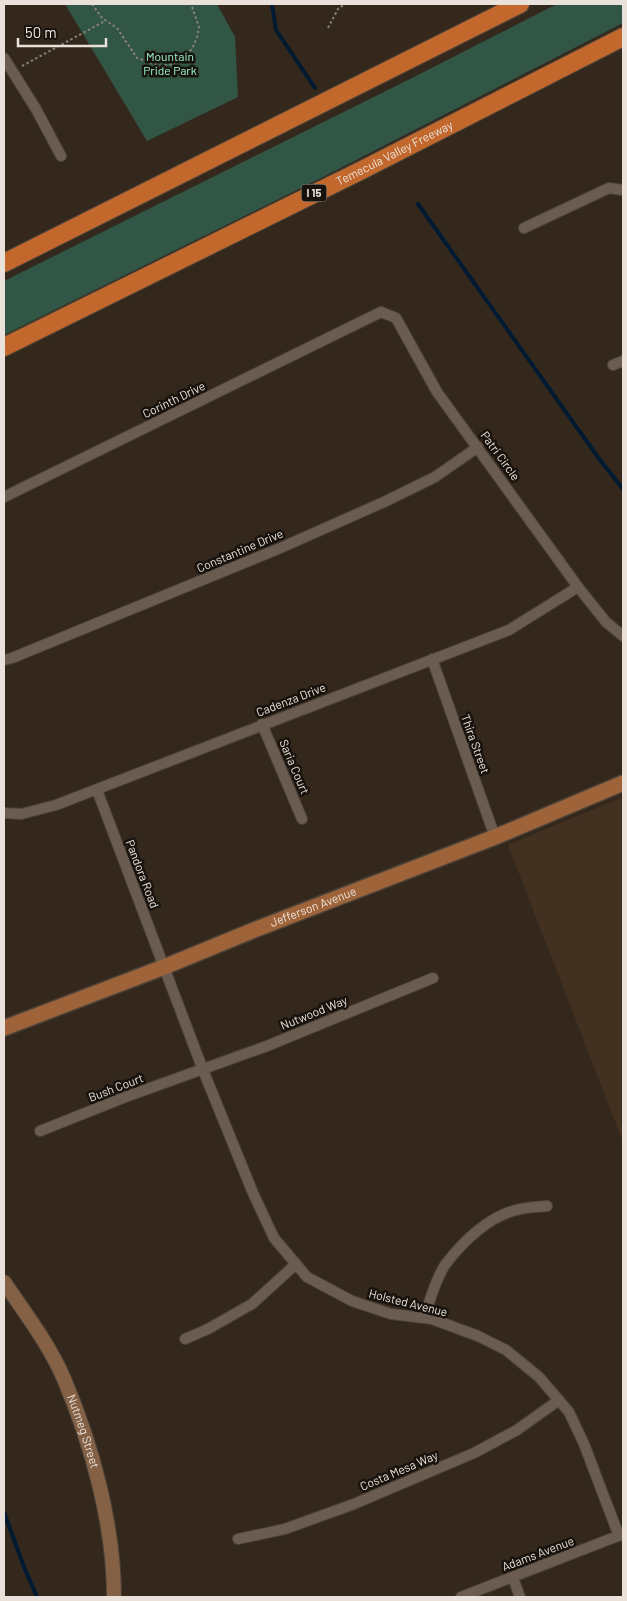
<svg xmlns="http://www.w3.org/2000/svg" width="627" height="1601" font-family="Barlow,sans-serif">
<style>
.built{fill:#423020}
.green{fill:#315646}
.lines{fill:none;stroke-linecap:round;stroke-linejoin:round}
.stream{stroke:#001a32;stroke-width:4}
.minor-casing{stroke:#4d4339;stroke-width:12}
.secondary-casing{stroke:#4d4339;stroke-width:16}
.primary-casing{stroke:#4d4339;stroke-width:18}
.motorway-casing{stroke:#4d4339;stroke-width:20}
.path{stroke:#8b8177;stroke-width:2;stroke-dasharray:2.5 2.5;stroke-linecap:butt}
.minor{stroke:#6a5c50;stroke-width:10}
.secondary{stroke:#846045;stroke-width:14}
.primary{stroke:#9f633a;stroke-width:15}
.motorway{stroke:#c2682c;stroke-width:18}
.labels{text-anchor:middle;stroke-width:5;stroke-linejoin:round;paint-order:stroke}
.shield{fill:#18120d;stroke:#aba49c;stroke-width:1}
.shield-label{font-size:11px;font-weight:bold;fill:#eae2da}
.park-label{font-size:12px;fill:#9df9d1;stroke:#18120d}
.street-label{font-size:12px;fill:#eae2da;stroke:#18120d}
</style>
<rect width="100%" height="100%" fill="#34281d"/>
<path class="built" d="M623 797V1142L508 845Z"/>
<path class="green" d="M65 4H217L235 37 238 97 147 141Z
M557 4H623V23L319 179 4 335V281L410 79Z"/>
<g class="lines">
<path class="stream" d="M272 4 276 30 315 88
M418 204 600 460 623 489
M4 1512 24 1567 37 1597"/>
<defs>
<path id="minor" d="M4 58 36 109 61 156
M524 228 609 188 623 190
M613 365 623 361
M4 497 381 312 396 318 437 392 578 587 606 622 623 636
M432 659 495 837
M4 660 12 658 278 549 384 502 435 477 478 447
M262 724 302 819
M97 790 203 1070 253 1193 274 1238 307 1277 352 1301 391 1314 432 1319 478 1336 506 1350 539 1377 569 1412 584 1444 619 1536
M4 813 21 814 56 805 509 630 578 587
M40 1131 128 1096 267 1046 433 978
M424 1318C430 1301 435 1280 445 1265 463 1241 491 1214 521 1209 529 1207 539 1207 547 1206
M185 1339 208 1329 252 1304 296 1264
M238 1539 285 1529 354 1504 474 1453 517 1430 559 1400
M513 1578 520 1597
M461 1597 623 1534"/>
<g id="secondary">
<path id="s1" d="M4 1282C25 1313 49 1344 64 1379 92 1445 114 1525 114 1597"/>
</g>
<g id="primary">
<path id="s2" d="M4 1028 164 967 254 930 495 837 623 783"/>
</g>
<g id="motorway">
<path d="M4 263 520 4"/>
<path id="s3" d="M4 347 362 170 623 37"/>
</g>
</defs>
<use href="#minor" class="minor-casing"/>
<use href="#secondary" class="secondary-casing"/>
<use href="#primary" class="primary-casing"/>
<use href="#motorway" class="motorway-casing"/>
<path class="path" d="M92 4 102 18 117 28 137 58 160 66 172 64 187 55 193 47 197 37 199 27 191 4
M328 28 338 9 345 4
M22 66 105 21"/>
<use href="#minor" class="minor"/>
<use href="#secondary" class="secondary"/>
<use href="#primary" class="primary"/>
<use href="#motorway" class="motorway"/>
</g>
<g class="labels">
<rect class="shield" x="301.5" y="184.5" width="25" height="17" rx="4"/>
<g class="shield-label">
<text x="314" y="197">I 15</text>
</g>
<g class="park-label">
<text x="170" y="61">Mountain<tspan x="170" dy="14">Pride Park</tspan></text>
</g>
<g class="street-label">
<text dy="4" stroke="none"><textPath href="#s3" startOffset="436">Temecula Valley Freeway</textPath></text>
<text transform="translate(174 400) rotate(-26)" y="4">Corinth Drive</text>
<text transform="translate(500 456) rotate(54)" y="4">Patri Circle</text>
<text transform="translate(240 551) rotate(-23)" y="4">Constantine Drive</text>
<text transform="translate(291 700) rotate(-21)" y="4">Cadenza Drive</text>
<text transform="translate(475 744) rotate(70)" y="4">Thira Street</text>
<text transform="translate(294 767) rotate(67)" y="4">Saria Court</text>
<text transform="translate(142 874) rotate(69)" y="4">Pandora Road</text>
<text dy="4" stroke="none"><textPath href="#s2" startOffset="332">Jefferson Avenue</textPath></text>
<text transform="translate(314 1013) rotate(-22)" y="4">Nutwood Way</text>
<text transform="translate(116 1088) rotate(-21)" y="4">Bush Court</text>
<text transform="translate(408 1303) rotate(14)" y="4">Holsted Avenue</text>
<text dy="4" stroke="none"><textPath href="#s1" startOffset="170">Nutmeg Street</textPath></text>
<text transform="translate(399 1471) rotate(-23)" y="4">Costa Mesa Way</text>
<text transform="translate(538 1554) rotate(-21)" y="4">Adams Avenue</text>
</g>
</g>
<rect width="627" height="1601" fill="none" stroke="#eae2da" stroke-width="10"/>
<path d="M18 38v8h88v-8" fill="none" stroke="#eae2da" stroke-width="2.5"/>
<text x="25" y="38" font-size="15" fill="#eae2da" stroke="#18120d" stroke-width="4" paint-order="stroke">50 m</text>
</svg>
